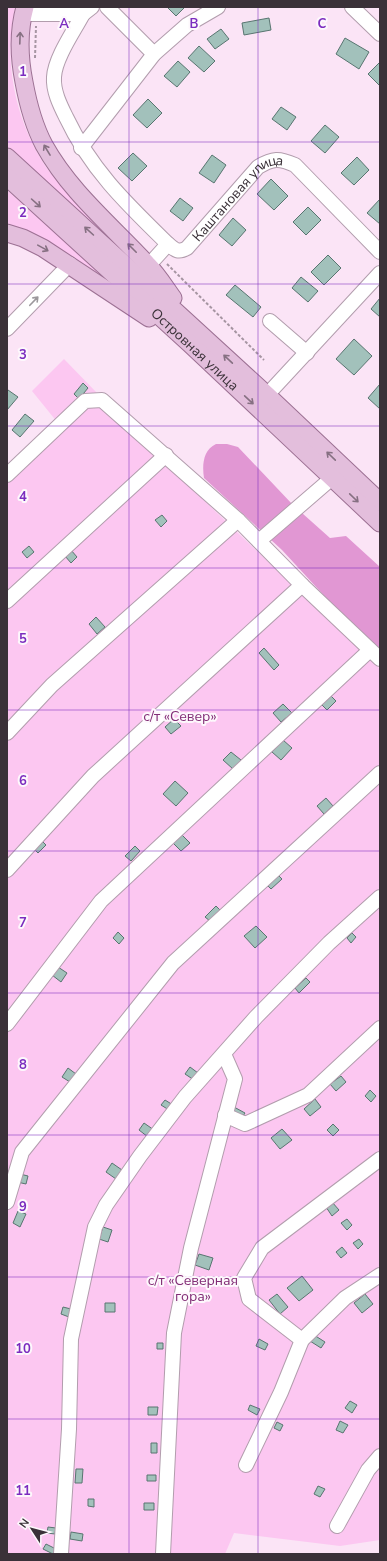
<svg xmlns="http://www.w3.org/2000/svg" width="387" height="1561" font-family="'Nunito Sans',sans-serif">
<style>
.green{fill:#fcc7f1}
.forest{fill:#e197d3}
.building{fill:#a2c1bb;stroke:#587570}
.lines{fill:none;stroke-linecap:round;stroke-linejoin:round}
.minor-casing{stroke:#b29dad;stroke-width:16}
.major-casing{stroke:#9c7093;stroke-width:19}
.path{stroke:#a695a2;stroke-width:2;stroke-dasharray:3 2;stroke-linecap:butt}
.minor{stroke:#fff;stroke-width:14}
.major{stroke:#e3bedc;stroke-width:17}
.oneway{stroke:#867082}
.oneway2{stroke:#9c989c}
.grid{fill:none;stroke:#7b2cbf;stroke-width:1;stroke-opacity:0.55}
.labels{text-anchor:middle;stroke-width:4;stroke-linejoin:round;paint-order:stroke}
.street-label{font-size:14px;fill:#3a3138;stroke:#fdf8fc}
.park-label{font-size:14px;fill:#822d76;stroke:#fdf8fc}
.grid-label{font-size:13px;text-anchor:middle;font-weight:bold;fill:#7b2cbf;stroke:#fdf8fc;stroke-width:4;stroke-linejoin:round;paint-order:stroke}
</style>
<rect width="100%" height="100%" fill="#fbe4f6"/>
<path class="green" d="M7 7H15C3 61 15 120 46 167 58 184 74 199 89 214 109 235 129 255 148 275L7 147Z
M7 190 144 313 7 227Z
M64 359 97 393 95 396 380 669V1540L340 1546 234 1533 225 1554H7V479L62 428 32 391Z"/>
<path class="forest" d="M216 444H227L238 447 293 505 330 538 346 536 380 567V649L353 627 282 550 204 478C202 465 203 450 216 444Z"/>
<path class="building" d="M167 7H185L176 16Z
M269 18 271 30 244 35 242 23Z
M221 29 229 39 215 49 207 39Z
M345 38 369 52 359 69 336 54Z
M199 46 215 61 204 72 188 58Z
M178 61 190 72 177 87 164 76Z
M380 62V86L368 74Z
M148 99 162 113 147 128 133 115Z
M281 107 296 117 287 130 272 119Z
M325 125 339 137 325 153 311 141Z
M133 153 147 166 132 181 118 168Z
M212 155 226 165 214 183 199 173Z
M357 157 369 170 354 185 341 173Z
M271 179 288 196 274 210 257 194Z
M180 198 193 208 183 221 170 211Z
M380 199V224L367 213Z
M308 207 321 220 306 235 293 222Z
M233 218 246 230 232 246 219 235Z
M328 255 341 268 324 285 311 272Z
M301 277 318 291 308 302 292 288Z
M235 285 261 307 253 317 226 295Z
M380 298V317L371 309Z
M354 339 372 356 354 375 336 359Z
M83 383 88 388 79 399 74 394Z
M380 384V409L368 398Z
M8 390 18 397 7 410V391Z
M25 414 34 421 20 437 12 430Z
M162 515 167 521 161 527 155 520Z
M29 546 34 552 27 558 22 552Z
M71 550 77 557 71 563 65 556Z
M96 617 105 627 97 634 89 624Z
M264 648 279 665 274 670 259 653Z
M330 695 336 701 327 710 321 704Z
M283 704 292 713 281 722 273 713Z
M174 719 181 726 171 734 165 727Z
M283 740 292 748 281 760 272 752Z
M231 752 241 760 233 769 223 760Z
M175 781 188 793 176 806 163 794Z
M326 798 333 806 324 814 317 806Z
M182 835 190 843 181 851 173 843Z
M42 841 46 845 38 853 34 849Z
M135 846 140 851 131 861 125 856Z
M278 875 282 879 271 889 267 885Z
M216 906 221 911 210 921 205 917Z
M256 926 267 937 255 948 244 936Z
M118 932 124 938 119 944 113 938Z
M352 933 356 937 351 943 347 938Z
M58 967 67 973 61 982 52 975Z
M306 978 310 982 299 993 295 988Z
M190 1067 198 1073 194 1080 185 1074Z
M68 1068 76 1074 70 1082 62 1077Z
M341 1076 346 1082 336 1091 330 1084Z
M370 1090 376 1096 371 1102 365 1096Z
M315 1099 321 1107 310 1116 304 1109Z
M165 1100 173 1105 169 1110 161 1105Z
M234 1107 245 1113 241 1119 231 1113Z
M144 1123 154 1130 148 1137 139 1130Z
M333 1124 339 1130 333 1136 327 1130Z
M282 1129 292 1140 280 1149 271 1138Z
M112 1163 122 1170 116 1179 106 1172Z
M20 1174 28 1176 26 1184 17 1182Z
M332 1202 339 1210 332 1216 326 1207Z
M18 1211 26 1214 20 1227 13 1223Z
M347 1219 352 1225 347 1230 341 1223Z
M103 1227 112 1230 108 1242 99 1239Z
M359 1239 363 1244 358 1249 353 1243Z
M342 1247 347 1253 341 1258 336 1252Z
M199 1254 213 1258 209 1270 195 1265Z
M302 1276 313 1290 299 1301 287 1288Z
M277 1294 288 1307 280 1314 269 1300Z
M365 1294 373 1304 362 1313 354 1303Z
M105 1303H115V1312H105Z
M63 1307 71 1309 69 1317 61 1314Z
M314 1335 325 1342 321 1348 310 1341Z
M259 1339 268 1344 265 1350 256 1346Z
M157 1343H163V1349H157Z
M350 1401 357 1405 352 1413 345 1408Z
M250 1405 260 1409 257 1415 248 1410Z
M148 1407H158L157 1415H148Z
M340 1421 348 1425 343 1433 336 1430Z
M277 1422 283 1425 280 1431 274 1428Z
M151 1443H157V1453H151Z
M76 1469H83L82 1483H75Z
M147 1475H156V1481H147Z
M318 1486 325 1489 320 1497 314 1494Z
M88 1499H94V1507L88 1506Z
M144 1503H154V1510H144Z
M48 1527 56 1528 55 1534 47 1533Z
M71 1532 83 1534 82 1541 70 1539Z
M46 1544 56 1549 53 1554 43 1549Z"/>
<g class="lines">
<defs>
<g id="minor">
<path d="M107 7 154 54"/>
<path d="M352 7 380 34"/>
<path d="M23 14H83L92 7"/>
<path d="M83 14C74 31 55 58 54 77 53 91 60 105 66 117 91 170 127 204 168 244"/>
<path d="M81 148 154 54 187 25 218 7"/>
<path id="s1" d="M149 265 168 244C175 250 178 253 187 248L258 167C273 158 279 158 295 165L380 252"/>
<path d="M270 321 307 353"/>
<path d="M7 329 70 264"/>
<path d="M267 395 380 273"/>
<path d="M7 475 85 401 102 400 238 520 302 585 380 659"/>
<path d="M259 541 332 478"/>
<path d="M7 601 166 455"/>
<path d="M7 733 52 685 238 520"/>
<path d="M7 870 93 776 302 585"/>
<path d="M7 1024 101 901 370 650"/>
<path d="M225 1115 245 1124 308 1095 380 1028"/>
<path d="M7 1202 22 1152 173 963 380 773"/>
<path d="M302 1340 249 1299 244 1278 262 1248 380 1159"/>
<path d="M246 1465 281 1392 302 1340 345 1298 380 1275"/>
<path d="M337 1526 368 1470 380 1456"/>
<path d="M61 1554 69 1429 71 1339 95 1227 106 1205 140 1156 185 1097 256 1017 329 943 380 897"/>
<path d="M163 1554 174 1333 191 1248 235 1079 224 1054"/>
</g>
<g id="major">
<path d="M25 7C18 32 19 57 24 82 28 104 34 126 44 145 70 192 112 226 147 264 157 274 165 287 173 298"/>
<path d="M7 157 267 395 380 502"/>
<path id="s2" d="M7 177 190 344 380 523"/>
<path d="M7 233 23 238 43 248 149 318"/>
</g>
</defs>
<use href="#minor" class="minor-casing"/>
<use href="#major" class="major-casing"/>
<path class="path" d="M35 58 36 26
M167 264 264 360"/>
<use href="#minor" class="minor"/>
<use href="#major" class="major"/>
</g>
<defs><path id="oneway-shaft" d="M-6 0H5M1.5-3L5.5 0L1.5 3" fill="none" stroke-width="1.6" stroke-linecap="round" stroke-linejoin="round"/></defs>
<g class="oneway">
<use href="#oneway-shaft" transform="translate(20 38) rotate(-88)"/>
<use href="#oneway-shaft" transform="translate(47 150) rotate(-121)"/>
<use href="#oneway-shaft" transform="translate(36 203) rotate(42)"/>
<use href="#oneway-shaft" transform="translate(89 231) rotate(-138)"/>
<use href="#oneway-shaft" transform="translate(43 248) rotate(29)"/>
<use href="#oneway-shaft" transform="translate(132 248) rotate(-135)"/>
<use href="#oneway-shaft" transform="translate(228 359) rotate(-137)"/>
<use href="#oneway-shaft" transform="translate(249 400) rotate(43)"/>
<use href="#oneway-shaft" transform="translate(331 456) rotate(-136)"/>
<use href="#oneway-shaft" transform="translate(354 498) rotate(44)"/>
</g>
<use class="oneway2" href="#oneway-shaft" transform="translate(34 301) rotate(-46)"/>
<path class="grid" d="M129 7V1554M258 7V1554M7 142H380M7 284H380M7 426H380M7 568H380M7 710H380M7 851H380M7 993H380M7 1135H380M7 1277H380M7 1419H380"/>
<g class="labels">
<g class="street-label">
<text dy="5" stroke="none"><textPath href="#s1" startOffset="123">Каштановая улица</textPath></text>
<text dy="5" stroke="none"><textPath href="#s2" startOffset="255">Островная улица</textPath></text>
</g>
<g class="park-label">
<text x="180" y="721">с/т «Север»</text>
<text x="193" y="1285">с/т «Северная<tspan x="193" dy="16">гора»</tspan></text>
</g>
</g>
<g class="grid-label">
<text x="64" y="28">A</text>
<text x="194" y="28">B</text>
<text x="322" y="28">C</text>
<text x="23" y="76">1</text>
<text x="23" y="217">2</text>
<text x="23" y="359">3</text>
<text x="23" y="501">4</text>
<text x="23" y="643">5</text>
<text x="23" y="785">6</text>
<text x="23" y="927">7</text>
<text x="23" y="1069">8</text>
<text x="23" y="1211">9</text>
<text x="23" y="1353">10</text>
<text x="23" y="1495">11</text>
</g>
<rect width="387" height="1561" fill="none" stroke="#3a3138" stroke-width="16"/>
<g transform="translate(32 1529) rotate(306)" stroke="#fdf8fc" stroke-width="3" paint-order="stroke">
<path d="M0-3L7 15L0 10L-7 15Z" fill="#3a3138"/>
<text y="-6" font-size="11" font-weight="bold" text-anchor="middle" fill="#3a3138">N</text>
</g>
</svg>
